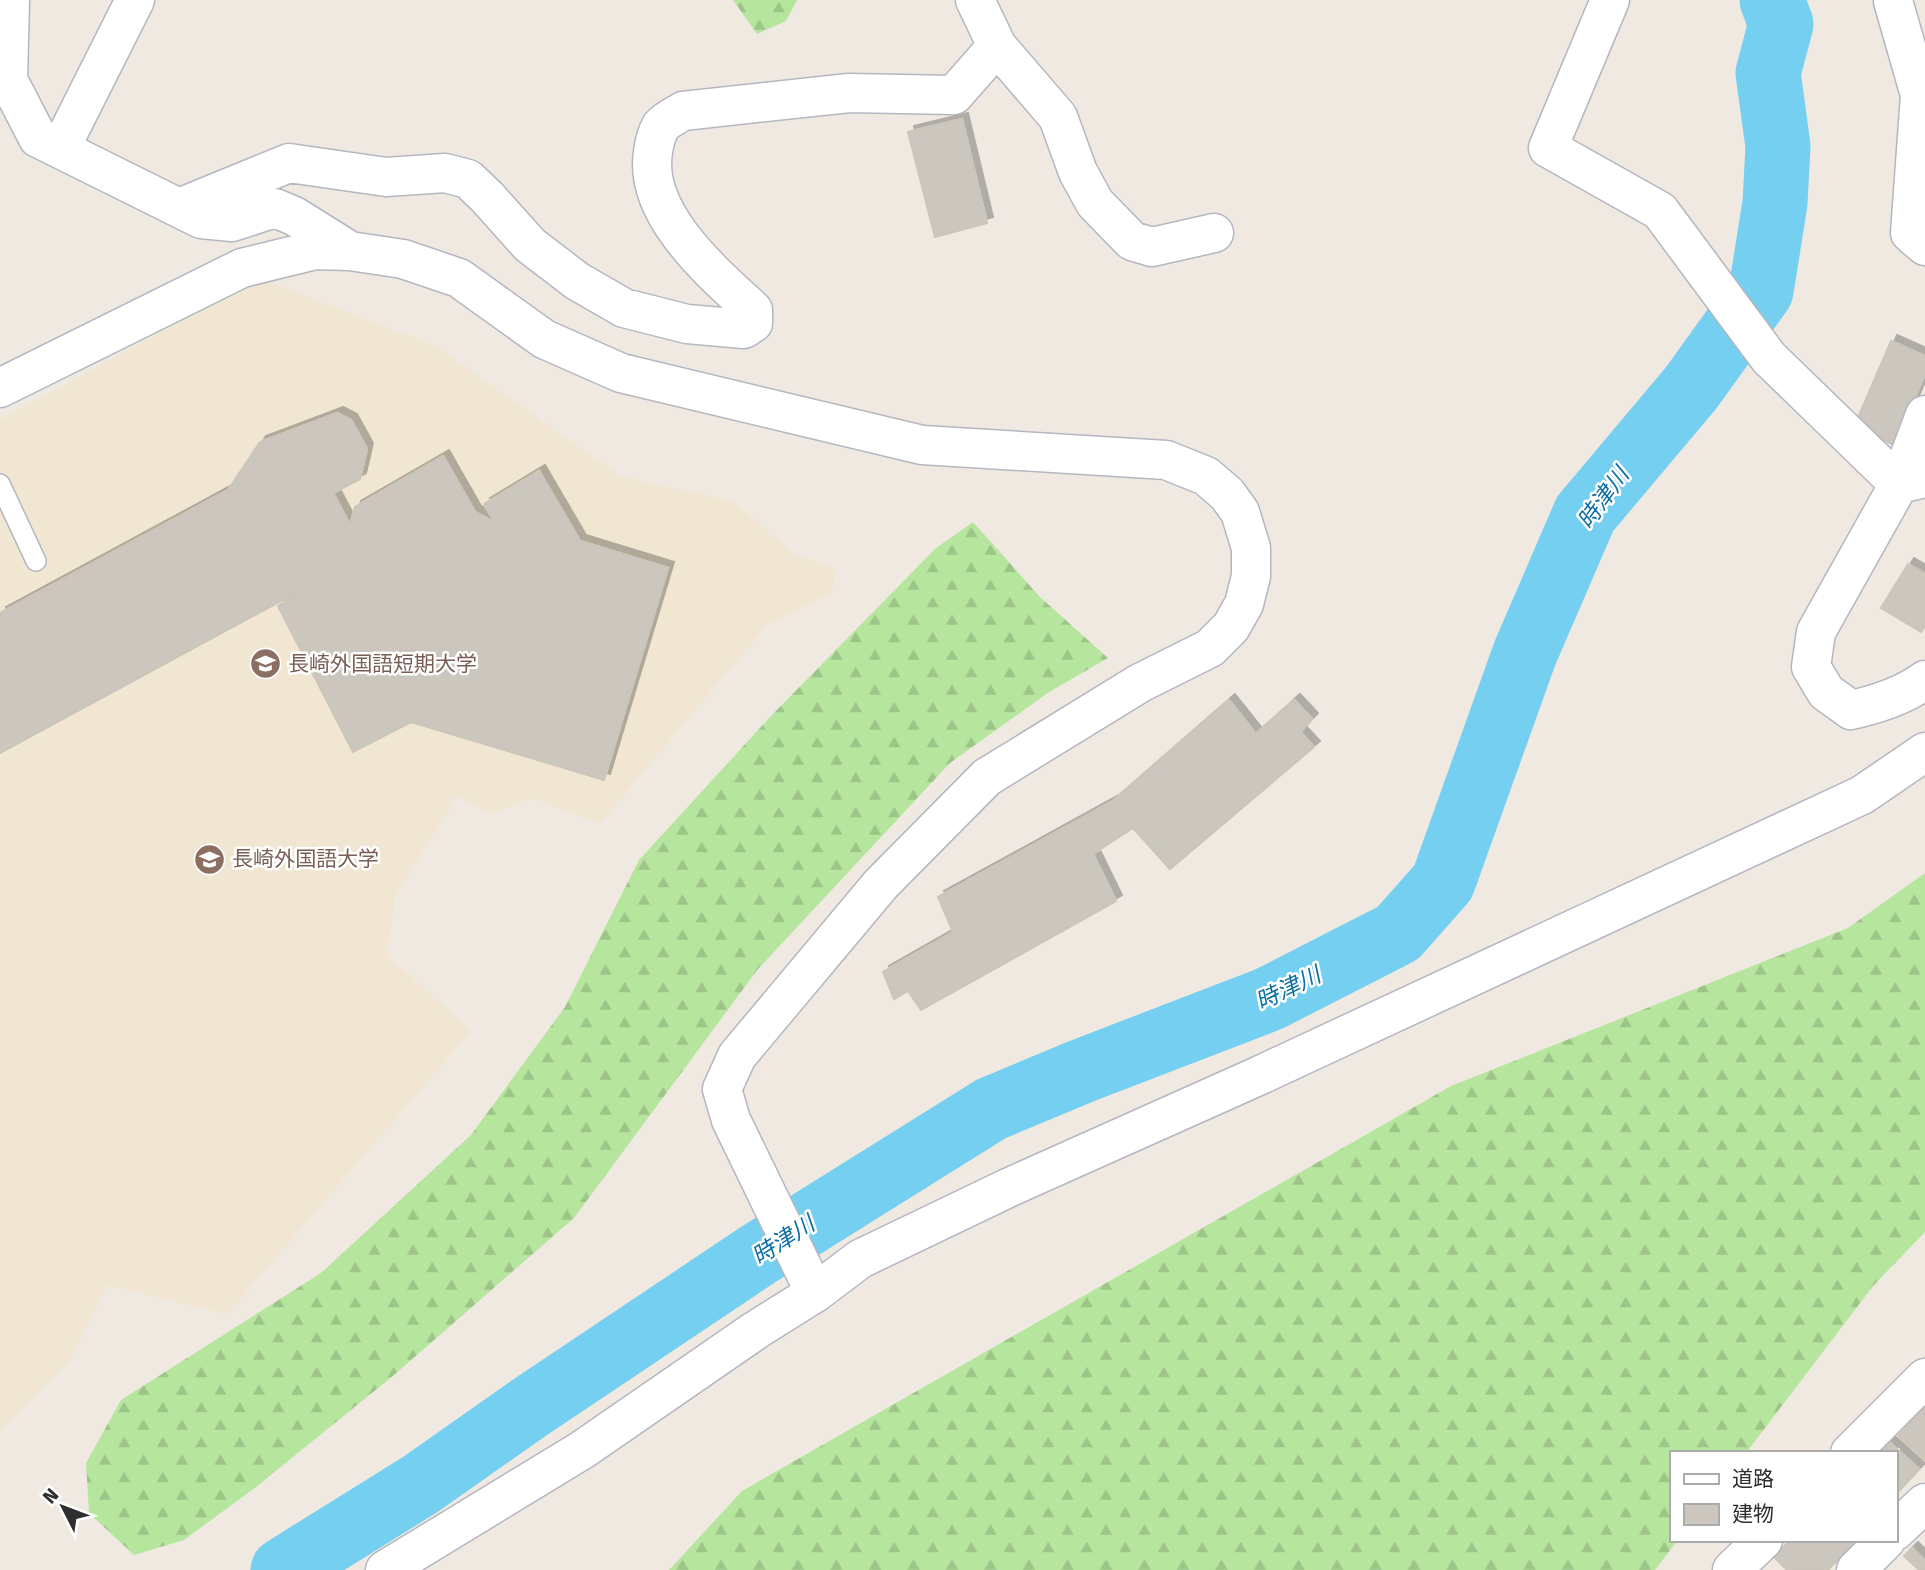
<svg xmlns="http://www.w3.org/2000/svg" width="1925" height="1570" font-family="'Fira Sans','Noto Sans JP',sans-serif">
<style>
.education{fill:#f0e6d1}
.forest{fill:url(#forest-firs)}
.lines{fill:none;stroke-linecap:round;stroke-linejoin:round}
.river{stroke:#75cff0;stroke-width:65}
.building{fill:#cbc7bf;stroke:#cbc5ba;stroke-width:2;filter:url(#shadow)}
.service-casing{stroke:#b4b7c1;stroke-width:22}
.minor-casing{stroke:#b4b7c1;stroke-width:41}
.tertiary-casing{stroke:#b4b7c1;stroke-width:41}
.service{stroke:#fff;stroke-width:19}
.minor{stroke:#fff;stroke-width:38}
.tertiary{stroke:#fff;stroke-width:38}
.labels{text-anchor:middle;stroke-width:5;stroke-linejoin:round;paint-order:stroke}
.education-label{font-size:21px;fill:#785e54;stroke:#fff;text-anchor:start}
.water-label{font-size:23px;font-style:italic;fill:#0d6fa3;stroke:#fff}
</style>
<defs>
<pattern id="forest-firs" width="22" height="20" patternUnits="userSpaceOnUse" patternTransform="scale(1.75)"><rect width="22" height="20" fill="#b6e59e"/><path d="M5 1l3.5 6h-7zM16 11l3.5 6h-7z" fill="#9dc588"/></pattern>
<filter id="shadow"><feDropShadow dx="6" dy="-6" stdDeviation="0" flood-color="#0004"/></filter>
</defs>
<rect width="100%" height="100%" fill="#efe9e1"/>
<path class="education" d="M259 278 437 347 620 476 733 502 797 556 836 569 831 593 767 625 600 823 531 798 492 814 457 796 395 896 387 955 471 1031 227 1314 107 1285 70 1360 0 1431V420Z"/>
<path class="forest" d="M733 0H797L786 21 757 34Z
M973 522 1040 597 1108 658 1049 692 950 763 758 969 574 1218 394 1375 256 1487 184 1540 134 1555 89 1513 86 1463 121 1400 321 1273 471 1135 565 1007 639 860 770 717 936 548Z
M1925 873V1232L1873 1286 1746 1453H1671V1540H1678L1655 1570H669L742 1491 1451 1086 1848 928Z"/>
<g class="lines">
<path class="river" d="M283 1570 421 1484 529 1408 759 1254 991 1109 1082 1071 1269 999 1398 933 1443 882 1525 653 1585 514 1691 388 1761 291 1775 203 1778 146 1768 73 1781 24 1772 0"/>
</g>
<path class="building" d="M962 119 987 223 935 237 908 132Z
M1891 341 1925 356V374L1894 445 1854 427Z
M337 413 351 420 367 449 360 479 333 493 350 525 309 547 325 577 0 753V613L228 490 260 442Z
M443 456 475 512 495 523 484 504 539 471 580 541 668 568 604 780 411 722 353 752 278 606 325 577 309 547 350 525 355 507Z
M1908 564 1925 574V626L1921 632 1881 608Z
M1229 700 1256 734 1294 700 1312 719 1300 732 1314 747 1170 869 1133 828 1093 854 1116 901 921 1010 908 991 894 999 883 972 953 932 938 897 1113 801Z
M1925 1406V1460L1898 1436Z
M1889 1442 1919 1469 1895 1495V1453H1879Z
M1790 1540H1856L1828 1570H1787L1774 1557Z
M1912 1548 1925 1561V1570H1919L1904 1556Z"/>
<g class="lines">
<defs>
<path id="service" d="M0 484 36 561"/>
<path id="minor" d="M10 0 8 80 38 138 201 219 232 222 275 208 294 216 350 251
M975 0 997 46 1058 117 1078 172 1095 203 1132 241 1152 247 1214 233
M1610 0 1548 148 1660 211 1769 358 1899 484 1925 478
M1893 1 1920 95 1910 233 1925 246
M60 149 135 0
M179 208 289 163 386 177 445 173 468 179 487 197 530 245 577 281 624 308 687 324 744 329 753 323V310C712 272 643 214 653 152 654 144 657 133 661 126 666 120 677 115 683 111L849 93 954 95 997 46
M0 388 242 268 315 250 350 251 403 259 459 278 544 339 621 373 922 445 1166 460 1206 476 1227 494 1240 512 1251 548V576L1244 604 1231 627 1210 648 1140 683 987 777 881 884 737 1056 722 1089 731 1120 815 1293
M1925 415 1899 484 1816 632 1811 667 1826 692 1851 710C1878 704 1903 696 1925 680
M1850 1453 1925 1378
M1895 1531 1925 1503
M1732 1570 1763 1540
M1856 1570 1886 1540"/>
<path id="tertiary" d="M385 1570 582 1450 756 1330 815 1293 860 1259 1010 1187 1256 1077 1862 795 1925 752"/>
</defs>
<use href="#service" class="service-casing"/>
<use href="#minor" class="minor-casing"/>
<use href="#tertiary" class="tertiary-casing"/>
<use href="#service" class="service"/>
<use href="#minor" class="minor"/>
<use href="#tertiary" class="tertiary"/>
</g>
<defs>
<symbol id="university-disc" viewBox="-11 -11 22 22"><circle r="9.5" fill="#8d6e63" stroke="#fff"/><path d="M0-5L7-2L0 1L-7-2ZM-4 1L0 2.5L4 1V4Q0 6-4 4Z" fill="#fff"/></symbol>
</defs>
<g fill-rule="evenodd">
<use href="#university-disc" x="248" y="646" width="35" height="35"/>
<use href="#university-disc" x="192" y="842" width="35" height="35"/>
</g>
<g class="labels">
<g class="education-label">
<text x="288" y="671">長崎外国語短期大学</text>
<text x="232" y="866">長崎外国語大学</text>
</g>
<g class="water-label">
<text transform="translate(1603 498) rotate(-54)" y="8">時津川</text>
<text transform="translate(1288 988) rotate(-26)" y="8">時津川</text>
<text transform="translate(783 1240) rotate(-33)" y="8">時津川</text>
</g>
</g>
<rect x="1670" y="1451" width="228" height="91" fill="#ffffff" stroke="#ababab" stroke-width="2"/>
<rect x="1684" y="1474" width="35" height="10" fill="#ffffff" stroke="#ababab" stroke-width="2"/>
<text x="1732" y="1486" font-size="21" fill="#2e2e2e">道路</text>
<rect x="1684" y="1504" width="35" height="21" fill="#cbc7bf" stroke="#ababab" stroke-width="2"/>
<text x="1732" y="1521" font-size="21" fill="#2e2e2e">建物</text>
<g transform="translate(63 1507) rotate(312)" stroke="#ffffff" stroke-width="5" paint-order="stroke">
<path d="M0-5L12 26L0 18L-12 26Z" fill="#2e2e2e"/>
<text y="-10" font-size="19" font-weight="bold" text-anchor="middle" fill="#2e2e2e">N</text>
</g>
</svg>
